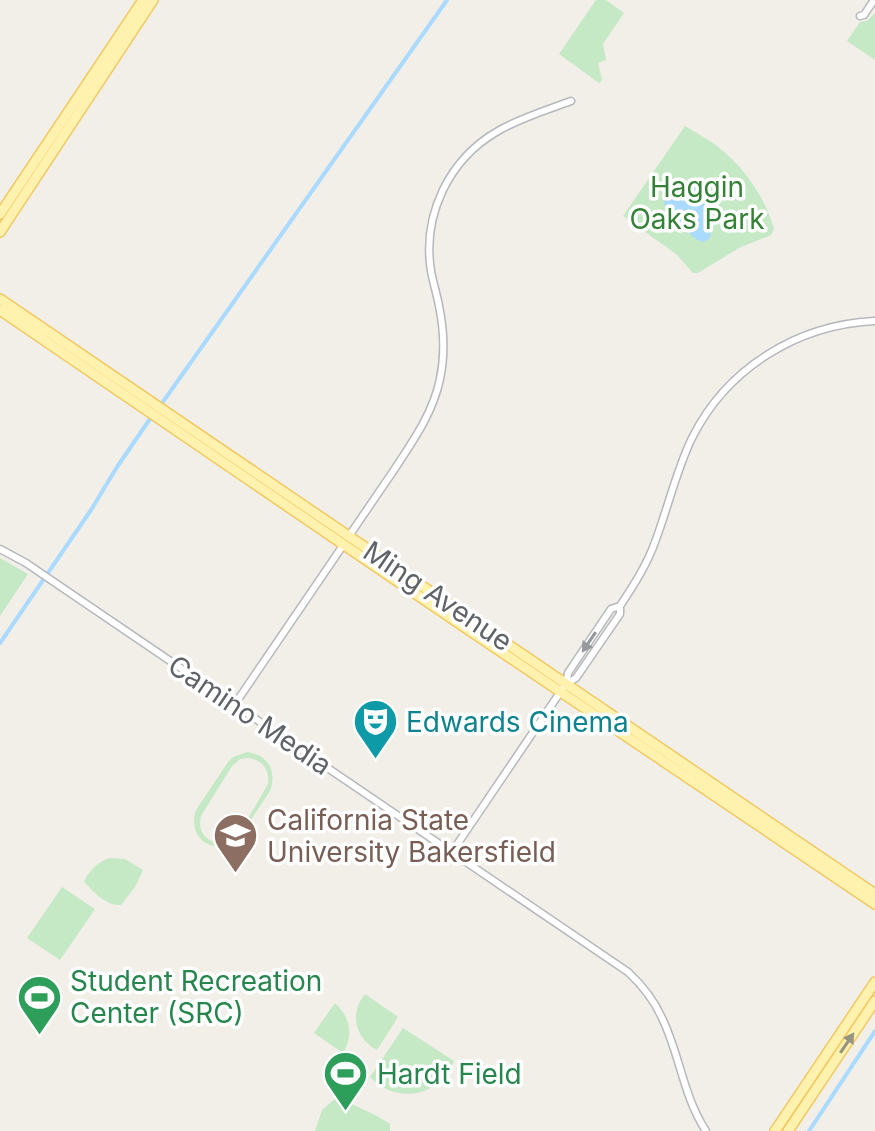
<svg xmlns="http://www.w3.org/2000/svg" width="875" height="1131" font-family="Inter,sans-serif">
<style>
.green{fill:#c5e8c5;fill-rule:evenodd}
.water{fill:#aadaff}
.lines{fill:none;stroke-linecap:round;stroke-linejoin:round}
.canal{stroke:#aadaff;stroke-width:4}
.minor-casing{stroke:#b5b8bc;stroke-width:9}
.major-casing{stroke:#f2c960;stroke-width:12}
.minor{stroke:#fff;stroke-width:6}
.major{stroke:#fff2af;stroke-width:9}
.oneway{fill:#979a9d}
.oneway2{fill:#979581}
.labels{text-anchor:middle;stroke-width:7;stroke-linejoin:round;paint-order:stroke}
.park-label{font-size:28px;fill:#348238;stroke:#fff}
.street-label{font-size:28px;fill:#5f6368;stroke:#fff}
.culture-label{font-size:28px;fill:#0d838f;stroke:#fff;text-anchor:start}
.education-label{font-size:28px;fill:#785e54;stroke:#fff;text-anchor:start}
.leisure-label{font-size:28px;fill:#27864d;stroke:#fff;text-anchor:start}
</style>
<rect width="100%" height="100%" fill="#f1efe8"/>
<path class="green" d="M596 0H606L624 13 603 44 606 60 598 63 602 80 599 83 559 54Z
M875 13V60L847 41 860 22 867 21Z
M685 126C696 133 708 139 717 146 744 167 765 197 774 229L771 235 739 248 698 273H693L676 254 623 216Z
M0 558 28 574 0 616Z
M247 752C269 755 277 772 270 791L226 857 221 854 225 847C202 848 189 832 196 810L228 762 233 757ZM247 758C262 759 270 769 268 784 261 796 242 831 232 839 225 844 215 844 208 839 200 833 199 825 201 816L232 766 240 759Z
M109 858 125 859 143 870 135 887 121 905C106 906 94 892 84 882 88 871 98 862 109 858Z
M62 887 95 909 60 960 27 938Z
M365 994 398 1017 377 1050C355 1038 349 1014 365 994Z
M335 1003C350 1017 354 1035 343 1053L314 1033Z
M403 1028 454 1061C439 1097 397 1105 370 1077Z
M337 1097 377 1116 390 1124V1131H315L322 1110Z"/>
<path class="water" d="M688 184 700 185 708 190 711 234 709 239 703 242C692 239 691 234 684 226 680 221 674 218 670 213 654 197 674 187 688 184Z"/>
<g class="lines">
<path class="canal" d="M160 406 447 0
M0 643 91 510 117 467 152 416
M809 1131 875 1031"/>
<defs>
<path id="minor" d="M860 16 864 15 874 0
M349 536C364 514 379 492 394 470 413 441 433 413 440 379 445 355 444 330 439 306 437 294 433 283 431 271 422 215 449 159 498 131 520 118 547 110 571 101
M0 549 26 563 628 972C642 985 654 1000 662 1018 680 1055 683 1096 706 1131
M566 684 576 678 620 614V606C633 586 647 565 655 542 668 508 676 471 692 438 727 368 797 325 874 321
M235 704 344 544
M452 852 561 691 566 684 568 673 611 609 620 606"/>
<path id="major" d="M0 214 143 0
M0 232 153 0
M0 299 875 894
M0 310 460 624 875 904
M775 1131 875 982
M788 1131 875 1001"/>
</defs>
<use href="#minor" class="minor-casing"/>
<use href="#major" class="major-casing"/>
<use href="#minor" class="minor"/>
<use href="#major" class="major"/>
</g>
<defs><path id="oneway-solid" d="M-6-.8H1V-3.2L6.5 0L1 3.2V.8H-6Z" transform="scale(2)"/></defs>
<use class="oneway" href="#oneway-solid" transform="translate(589 642) rotate(124)"/>
<use class="oneway2" href="#oneway-solid" transform="translate(847 1043) rotate(-56)"/>
<defs>
<symbol id="theatre-pin" viewBox="-11 -11 22 30"><path d="M0 17L-7.5 6A9.5 9.5 0 1 1 7.5 6Z" fill="#0f9aa8" stroke="#fff"/><path d="M-5-5.5Q0-4 5-5.5V0Q5 5 0 6Q-5 5-5 0ZM-3.3-2.5H-1v1.5H-3.3ZM1-2.5H3.3v1.5H1ZM-2.8 1Q0 5.5 2.8 1Z" fill="#fff"/></symbol>
<symbol id="university-pin" viewBox="-11 -11 22 30"><path d="M0 17L-7.5 6A9.5 9.5 0 1 1 7.5 6Z" fill="#8d6e63" stroke="#fff"/><path d="M0-5L7-2L0 1L-7-2ZM-4 1L0 2.5L4 1V4Q0 6-4 4Z" fill="#fff"/></symbol>
<symbol id="stadium-pin" viewBox="-11 -11 22 30"><path d="M0 17L-7.5 6A9.5 9.5 0 1 1 7.5 6Z" fill="#2e9e5b" stroke="#fff"/><path d="M0-5a6.5 5 0 1 0 0 10a6.5 5 0 1 0 0-10ZM-3.5-1.8h7v3.6h-7Z" fill="#fff"/></symbol>
</defs>
<g fill-rule="evenodd">
<use href="#theatre-pin" x="350" y="696" width="51" height="69"/>
<use href="#university-pin" x="210" y="810" width="51" height="69"/>
<use href="#stadium-pin" x="14" y="972" width="51" height="69"/>
<use href="#stadium-pin" x="320" y="1048" width="51" height="69"/>
</g>
<g class="labels">
<g class="park-label">
<text x="697" y="197">Haggin<tspan x="697" dy="32">Oaks Park</tspan></text>
</g>
<g class="street-label">
<text transform="translate(438 596) rotate(34)" y="10">Ming Avenue</text>
<text transform="translate(250 715) rotate(34)" y="10">Camino Media</text>
</g>
<g class="culture-label">
<text x="406" y="732">Edwards Cinema</text>
</g>
<g class="education-label">
<text x="267" y="830">California State<tspan x="267" dy="32">University Bakersfield</tspan></text>
</g>
<g class="leisure-label">
<text x="70" y="991">Student Recreation<tspan x="70" dy="32">Center (SRC)</tspan></text>
<text x="377" y="1084">Hardt Field</text>
</g>
</g>
</svg>
